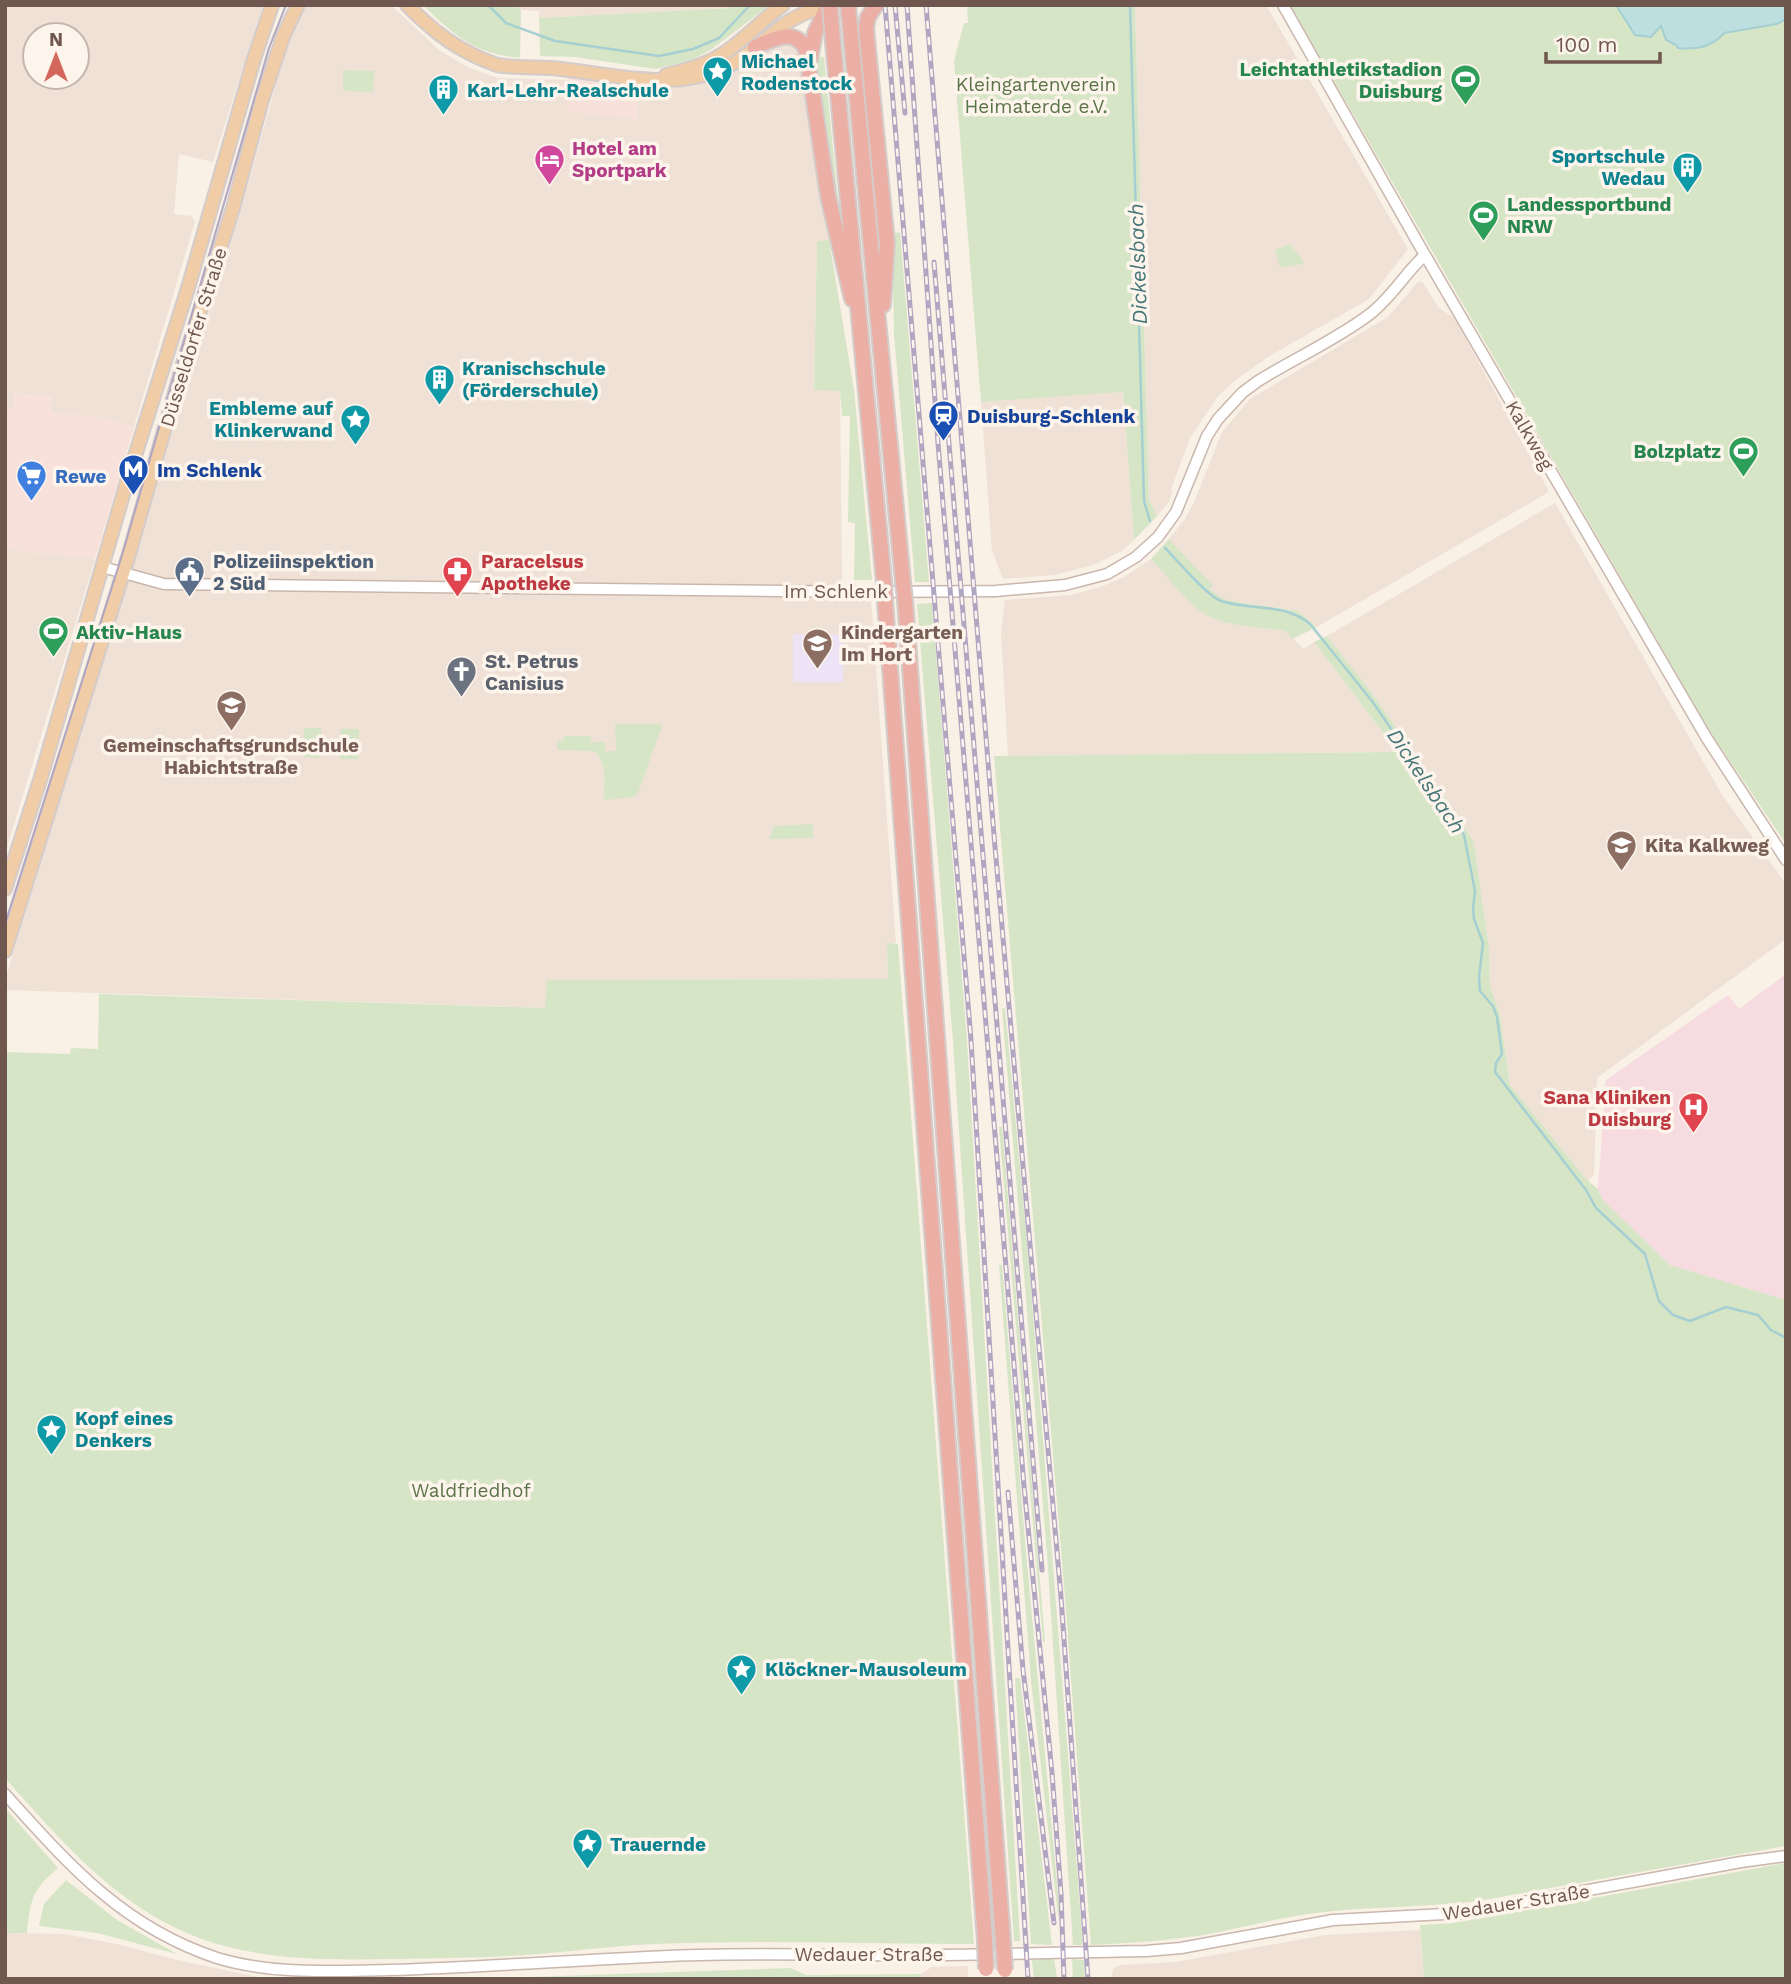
<svg xmlns="http://www.w3.org/2000/svg" width="1791" height="1984" font-family="'Work Sans',sans-serif">
<style>
.residential{fill:#f0e1d6;fill-rule:evenodd}
.commercial{fill:#f8e0db}
.education{fill:#ece3f6}
.medical{fill:#f6dbe1}
.green{fill:#d7e5c7}
.water{fill:#bddfe0;stroke:#a5cfd1;stroke-width:2}
.lines{fill:none;stroke-linecap:round;stroke-linejoin:round}
.stream{stroke:#a5cfd1;stroke-width:2.5}
.minor-casing{stroke:#c9b7ae;stroke-width:13}
.major-casing{stroke:#d4ccca;stroke-width:16}
.highway-casing{stroke:#d4ccca;stroke-width:18}
.minor{stroke:#fff;stroke-width:10}
.major{stroke:#f0cca7;stroke-width:12}
.highway{stroke:#ecafa5;stroke-width:14}
.tram{stroke:#b1a6c1;stroke-width:2}
.rail-casing{stroke:#b1a6c1;stroke-width:5}
.rail{stroke:#fdf4ec;stroke-width:2.5;stroke-dasharray:8;stroke-linecap:butt}
.highway-bridge-casing{stroke:#d4ccca;stroke-width:18;stroke-linecap:butt}
.highway-bridge{stroke:#ecafa5;stroke-width:14}
.labels{text-anchor:middle;stroke-width:7;stroke-linejoin:round;paint-order:stroke}
.culture-label{font-size:19px;font-weight:bold;fill:#0d838f;stroke:#fdf4ec;text-anchor:start}
.leisure-label{font-size:19px;font-weight:bold;fill:#27864d;stroke:#fdf4ec;text-anchor:end}
.park-label{font-size:19px;fill:#5a7448;stroke:#fdf4ec}
.hotel-label{font-size:19px;font-weight:bold;fill:#b23c85;stroke:#fdf4ec;text-anchor:start}
.street-label{font-size:19px;fill:#6f564e;stroke:#fdf4ec}
.transit-label{font-size:19px;font-weight:bold;fill:#164399;stroke:#fdf4ec;text-anchor:start}
.shop-label{font-size:19px;font-weight:bold;fill:#366cbe;stroke:#fdf4ec;text-anchor:start}
.service-label{font-size:19px;font-weight:bold;fill:#4e5e75;stroke:#fdf4ec;text-anchor:start}
.health-label{font-size:19px;font-weight:bold;fill:#be3a42;stroke:#fdf4ec;text-anchor:start}
.education-label{font-size:19px;font-weight:bold;fill:#785e54;stroke:#fdf4ec;text-anchor:start}
.worship-label{font-size:19px;font-weight:bold;fill:#5b616d;stroke:#fdf4ec;text-anchor:start}
.water-label{font-size:21px;font-style:italic;fill:#477779;stroke:#fdf4ec}
</style>
<rect width="100%" height="100%" fill="#f9f0e6"/>
<path class="residential" d="M5 5H263L213 162 179 154 174 214 191 216 195 221 134 427 106 418 50 413 52 397 14 393 13 410 5 409ZM35 35H77V77H35Z
M309 5H391L440 51 470 68 497 78 567 80V111L638 118V79L695 77 757 47 798 39 829 240 817 241 814 389 840 390 842 583 871 600 896 943 887 944 888 979 547 980 546 1008 5 990V980L248 185 289 37 299 16Z
M514 5H730V8L539 18V11L521 10Z
M1135 5H1266L1408 249 1369 299 1268 357 1238 378 1218 396 1190 438 1171 490 1173 491 1169 502 1157 516 1149 499Z
M1422 281 1438 307 1455 319 1548 489 1547 493 1317 627 1298 611 1226 600 1209 589 1169 539 1185 519 1195 500 1222 432 1250 399 1388 317 1417 283Z
M1123 391 1134 540 1122 551 1093 565 1054 575 1003 579 992 551 981 402Z
M1555 503 1721 793 1786 884V939L1597 1078 1594 1174 1588 1181 1510 1085 1500 1015 1490 986 1489 948 1474 842 1444 795 1369 689 1327 636Z
M5 549 95 559 5 854Z
M1151 559 1199 609 1210 617 1223 621 1287 631 1303 649 1314 642 1398 752 1008 756 1001 632 1005 600 1071 595 1100 587 1124 577Z
M1420 1930 1424 1979H1110L1114 1968 1120 1965 1176 1962 1325 1935Z
M5 1933 64 1934 117 1944 177 1960 266 1979H5Z
M968 1966V1979H921V1974L932 1967Z"/>
<path class="commercial" d="M567 70 638 78V119L567 111Z
M13 393 52 397 50 413 106 418 134 427 95 559 5 549V409H13Z"/>
<path class="education" d="M793 634 843 635V682H793Z"/>
<path class="medical" d="M1786 974V1300L1670 1265 1602 1199 1598 1189 1606 1080 1728 995 1739 1009Z"/>
<path class="green" d="M423 5H514L521 10 520 58C476 54 454 36 423 5Z
M730 5H770L712 49 690 61 655 69 575 57 540 56 539 18 730 8Z
M973 5H1135L1149 499 1157 516 1134 540 1123 392 981 402 954 61 964 23H968L967 7Z
M1290 5H1786V844L1709 730Z
M814 56 824 57 842 241Z
M343 70 374 71 373 92 343 91Z
M900 232 929 582H915L894 334 892 234Z
M829 240 854 390 872 580H854L855 523 848 522 850 416H842L840 391 814 390 817 241Z
M1290 244 1303 260V264L1280 268 1275 250Z
M1169 539 1213 586 1209 589 1226 600 1298 611 1317 627 1292 639 1286 631C1263 627 1232 627 1210 617 1190 607 1167 576 1151 559Z
M932 603 967 1041 1020 1941H1014L953 1042 917 604Z
M1327 636 1369 689 1444 795 1474 842 1489 948 1490 985 1500 1015 1510 1085 1587 1180 1598 1189 1602 1199 1670 1265 1786 1300V1846L1478 1901C1421 1908 1364 1906 1308 1914 1273 1919 1238 1929 1203 1935 1166 1941 1129 1943 1091 1945L1065 1597 994 756 1398 752 1314 642Z
M615 724H660L662 726 638 793 633 797 607 800 604 798C604 779 608 764 594 751L557 750 558 741H564V736H591V742H605V751H616Z
M304 728H321V758L303 757Z
M341 729H359L358 759H340Z
M813 824V838L769 839 774 826Z
M887 943 898 944 974 1944C861 1944 748 1939 635 1945 593 1948 551 1954 509 1956 470 1958 431 1958 392 1959 327 1960 262 1961 199 1938 117 1907 62 1842 5 1778V1052L70 1054 71 1048 98 1049 99 994 545 1008 547 980 888 979Z
M1005 1008 1029 1263 1083 1945H1073L1047 1554 1002 1009Z
M1002 1126 1045 1642H1043L999 1127Z
M999 1265H1002L1026 1552 1060 1915H1058L1031 1680Z
M1015 1678H1020L1052 1945 1031 1944Z
M5 1808 58 1868C32 1890 30 1900 27 1933H5Z
M1786 1863V1979H1424L1420 1925 1453 1923 1500 1915Z
M66 1880 117 1920 177 1954 97 1933 39 1926 44 1904Z
M1054 1958 1057 1979H1034L1032 1960Z
M1072 1959 1084 1960 1085 1979H1073Z
M790 1968 807 1975 921 1974V1979H470Z"/>
<path class="water" d="M1616 5H1786V19L1777 24 1724 33C1712 47 1697 50 1678 48L1676 45 1666 40 1661 26 1651 37 1635 35Z"/>
<g class="lines">
<path class="stream" d="M488 5 506 23 555 41 659 56 693 49 719 38 750 5
M1130 5 1144 501 1150 521
M1165 548C1177 560 1207 596 1221 601 1251 611 1284 602 1310 624L1372 701 1464 835 1475 891 1473 908 1474 919 1483 943 1479 977 1480 991 1493 1006 1497 1017 1502 1054 1496 1063 1495 1072 1586 1190 1596 1208 1645 1254 1659 1301 1673 1315 1690 1321 1726 1307 1758 1315 1771 1330 1786 1338"/>
<defs>
<path id="minor" d="M1283 5 1418 243 1706 737 1786 860
M102 567 164 584 871 592 996 591 1065 585 1107 574 1136 557 1158 537 1176 512 1207 436 1218 419 1242 393 1258 381C1295 358 1336 340 1370 314 1392 297 1405 273 1425 255
M5 1794C69 1865 123 1927 217 1958 273 1975 333 1971 391 1970 484 1967 576 1960 669 1956 754 1952 838 1956 923 1955 997 1955 1072 1952 1146 1951L1181 1948 1333 1920 1463 1913 1741 1862 1786 1856"/>
<path id="major" d="M407 5C436 34 458 51 497 65 515 68 533 67 551 68 609 73 670 93 726 67 766 48 776 17 826 7
M666 75C687 70 709 64 727 51 747 37 763 19 783 5
M5 889 41 777 128 478 188 288 254 59 272 5
M5 951 129 554 183 364 233 208 262 100 284 34 298 5"/>
<path id="highway" d="M848 5 903 582
M876 5 868 17 866 28 887 244 883 305
M833 42 884 582
M755 47C774 39 794 27 806 49L828 196 852 299
M810 59 815 33 828 5
M905 600 1003 1941
M885 601 985 1940"/>
</defs>
<use href="#minor" class="minor-casing"/>
<use href="#major" class="major-casing"/>
<use href="#highway" class="highway-casing"/>
<use href="#minor" class="minor"/>
<use href="#major" class="major"/>
<use href="#highway" class="highway"/>
<path class="tram" d="M5 924 123 552 269 48 286 5"/>
<defs>
<path id="rail" d="M885 5 971 1040 1028 1979
M895 5 905 113
M907 5 938 443 1024 1486 1052 1773 1061 1894 1064 1979
M926 5 995 847 1061 1597 1088 1979
M934 262 1042 1570
M1008 1492 1023 1670 1054 1923"/>
</defs>
<use href="#rail" class="rail-casing"/>
<use href="#rail" class="rail"/>
<defs>
<path id="highway-bridge" d="M830 5 833 42
M884 582 885 601
M903 582 905 600
M985 1940 986 1969
M1003 1941 1005 1970"/>
</defs>
<use href="#highway-bridge" class="highway-bridge-casing"/>
<use href="#highway-bridge" class="highway-bridge"/>
</g>
<defs>
<symbol id="sight-pin" viewBox="-11 -11 22 30"><path d="M0 17L-7.5 6A9.5 9.5 0 1 1 7.5 6Z" fill="#0f9aa8" stroke="#fdf4ec"/><path d="M0-6L1.8-2.2L6-1.7L2.9 1.2L3.7 5.4L0 3.3L-3.7 5.4L-2.9 1.2L-6-1.7L-1.8-2.2Z" fill="#fff"/></symbol>
<symbol id="stadium-pin" viewBox="-11 -11 22 30"><path d="M0 17L-7.5 6A9.5 9.5 0 1 1 7.5 6Z" fill="#2e9e5b" stroke="#fdf4ec"/><path d="M0-5a6.5 5 0 1 0 0 10a6.5 5 0 1 0 0-10ZM-3.5-1.8h7v3.6h-7Z" fill="#fff"/></symbol>
<symbol id="building-pin" viewBox="-11 -11 22 30"><path d="M0 17L-7.5 6A9.5 9.5 0 1 1 7.5 6Z" fill="#0f9aa8" stroke="#fdf4ec"/><path d="M-4-6H4V6H1V3H-1V6H-4ZM-2.5-4.3h1.7v1.8h-1.7ZM.8-4.3h1.7v1.8H.8ZM-2.5-1h1.7V.8h-1.7ZM.8-1h1.7V.8H.8Z" fill="#fff"/></symbol>
<symbol id="hotel-pin" viewBox="-11 -11 22 30"><path d="M0 17L-7.5 6A9.5 9.5 0 1 1 7.5 6Z" fill="#d1479c" stroke="#fdf4ec"/><path d="M-6-4.5h1.5V1H6V5H4.5V3h-9V5H-6ZM-4 0a1.8 1.8 0 1 1 3.6 0ZM.5 0V-2.5h3Q6-2.5 6 0Z" fill="#fff"/></symbol>
<symbol id="station-pin" viewBox="-11 -11 22 30"><path d="M0 17L-7.5 6A9.5 9.5 0 1 1 7.5 6Z" fill="#1a4fb4" stroke="#fdf4ec"/><path d="M-3-6H3Q5-6 5-4V2Q5 4 3 4L4.5 6H3L1.5 4h-3L-3 6H-4.5L-3 4Q-5 4-5 2V-4Q-5-6-3-6ZM-3.5-4v3h7v-3ZM-3.5 1v1.5H-2V1ZM2 1v1.5H3.5V1Z" fill="#fff"/></symbol>
<symbol id="metro-pin" viewBox="-11 -11 22 30"><path d="M0 17L-7.5 6A9.5 9.5 0 1 1 7.5 6Z" fill="#1a4fb4" stroke="#fdf4ec"/><path d="M-5.5 5V-5H-3L0 0L3-5H5.5V5H3V-.5L0 4L-3-.5V5Z" fill="#fff"/></symbol>
<symbol id="supermarket-pin" viewBox="-11 -11 22 30"><path d="M0 17L-7.5 6A9.5 9.5 0 1 1 7.5 6Z" fill="#3f7fe0" stroke="#fdf4ec"/><path d="M-6-5.5h2.5l.6 2H6L4.5 2H-2.5L-4.4-4H-6ZM-1.5 3.2a1.3 1.3 0 1 0 .1 0ZM3 3.2a1.3 1.3 0 1 0 .1 0Z" fill="#fff"/></symbol>
<symbol id="civic-pin" viewBox="-11 -11 22 30"><path d="M0 17L-7.5 6A9.5 9.5 0 1 1 7.5 6Z" fill="#5c6f8a" stroke="#fdf4ec"/><path d="M-.6-6.5H3V-4.5H.6V-3L4-1V1h2V6H-6V1h2V-1L-.6-3ZM-1.2 2.5V6h2.4V2.5Z" fill="#fff"/></symbol>
<symbol id="pharmacy-pin" viewBox="-11 -11 22 30"><path d="M0 17L-7.5 6A9.5 9.5 0 1 1 7.5 6Z" fill="#e0444e" stroke="#fdf4ec"/><path d="M-2-6h4v4h4v4h-4v4h-4v-4h-4v-4h4Z" fill="#fff"/></symbol>
<symbol id="school-pin" viewBox="-11 -11 22 30"><path d="M0 17L-7.5 6A9.5 9.5 0 1 1 7.5 6Z" fill="#8d6e63" stroke="#fdf4ec"/><path d="M0-5L7-2L0 1L-7-2ZM-4 1L0 2.5L4 1V4Q0 6-4 4Z" fill="#fff"/></symbol>
<symbol id="church-pin" viewBox="-11 -11 22 30"><path d="M0 17L-7.5 6A9.5 9.5 0 1 1 7.5 6Z" fill="#6b7280" stroke="#fdf4ec"/><path d="M-1.2-6h2.4v3.5h3.3v2.4h-3.3V6h-2.4V-.1h-3.3v-2.4h3.3Z" fill="#fff"/></symbol>
<symbol id="hospital-pin" viewBox="-11 -11 22 30"><path d="M0 17L-7.5 6A9.5 9.5 0 1 1 7.5 6Z" fill="#e0444e" stroke="#fdf4ec"/><path d="M-5-5h3v3.5h4V-5h3V5h-3V1.5h-4V5h-3Z" fill="#fff"/></symbol>
</defs>
<g fill-rule="evenodd">
<use href="#sight-pin" x="700" y="54" width="35" height="47"/>
<use href="#stadium-pin" x="1448" y="62" width="35" height="47"/>
<use href="#building-pin" x="426" y="72" width="35" height="47"/>
<use href="#hotel-pin" x="532" y="142" width="35" height="47"/>
<use href="#building-pin" x="1670" y="150" width="35" height="47"/>
<use href="#stadium-pin" x="1466" y="198" width="35" height="47"/>
<use href="#building-pin" x="422" y="362" width="35" height="47"/>
<use href="#station-pin" x="926" y="398" width="35" height="47"/>
<use href="#sight-pin" x="338" y="402" width="35" height="47"/>
<use href="#stadium-pin" x="1726" y="434" width="35" height="47"/>
<use href="#metro-pin" x="116" y="452" width="35" height="47"/>
<use href="#supermarket-pin" x="14" y="458" width="35" height="47"/>
<use href="#civic-pin" x="172" y="554" width="35" height="47"/>
<use href="#pharmacy-pin" x="440" y="554" width="35" height="47"/>
<use href="#stadium-pin" x="36" y="614" width="35" height="47"/>
<use href="#school-pin" x="800" y="626" width="35" height="47"/>
<use href="#church-pin" x="444" y="654" width="35" height="47"/>
<use href="#school-pin" x="214" y="688" width="35" height="47"/>
<use href="#school-pin" x="1604" y="828" width="35" height="47"/>
<use href="#hospital-pin" x="1676" y="1090" width="35" height="47"/>
<use href="#sight-pin" x="34" y="1412" width="35" height="47"/>
<use href="#sight-pin" x="724" y="1652" width="35" height="47"/>
<use href="#sight-pin" x="570" y="1826" width="35" height="47"/>
</g>
<g class="labels">
<g class="culture-label">
<text x="741" y="68">Michael<tspan x="741" dy="22">Rodenstock</tspan></text>
<text x="467" y="97">Karl-Lehr-Realschule</text>
<text x="1665" y="163" text-anchor="end">Sportschule<tspan x="1665" dy="22">Wedau</tspan></text>
<text x="462" y="375">Kranischschule<tspan x="462" dy="22">(Förderschule)</tspan></text>
<text x="333" y="415" text-anchor="end">Embleme auf<tspan x="333" dy="22">Klinkerwand</tspan></text>
<text x="75" y="1425">Kopf eines<tspan x="75" dy="22">Denkers</tspan></text>
<text x="765" y="1676">Klöckner-Mausoleum</text>
<text x="610" y="1851">Trauernde</text>
</g>
<g class="leisure-label">
<text x="1442" y="76">Leichtathletikstadion<tspan x="1442" dy="22">Duisburg</tspan></text>
<text x="1507" y="211" text-anchor="start">Landessportbund<tspan x="1507" dy="22">NRW</tspan></text>
<text x="1721" y="458">Bolzplatz</text>
<text x="76" y="639" text-anchor="start">Aktiv-Haus</text>
</g>
<g class="park-label">
<text x="1036" y="91">Kleingartenverein<tspan x="1036" dy="22">Heimaterde e.V.</tspan></text>
<text x="471" y="1497">Waldfriedhof</text>
</g>
<g class="hotel-label">
<text x="572" y="155">Hotel am<tspan x="572" dy="22">Sportpark</tspan></text>
</g>
<g class="street-label">
<text transform="translate(193 337) rotate(-73)" y="7">Düsseldorfer Straße</text>
<text transform="translate(1530 435) rotate(60)" y="7">Kalkweg</text>
<text x="836" y="598">Im Schlenk</text>
<text transform="translate(1516 1902) rotate(-9)" y="7">Wedauer Straße</text>
<text x="869" y="1961">Wedauer Straße</text>
</g>
<g class="transit-label">
<text x="967" y="423">Duisburg-Schlenk</text>
<text x="157" y="477">Im Schlenk</text>
</g>
<g class="shop-label">
<text x="55" y="483">Rewe</text>
</g>
<g class="service-label">
<text x="213" y="568">Polizeiinspektion<tspan x="213" dy="22">2 Süd</tspan></text>
</g>
<g class="health-label">
<text x="481" y="568">Paracelsus<tspan x="481" dy="22">Apotheke</tspan></text>
<text x="1671" y="1104" text-anchor="end">Sana Kliniken<tspan x="1671" dy="22">Duisburg</tspan></text>
</g>
<g class="education-label">
<text x="841" y="639">Kindergarten<tspan x="841" dy="22">Im Hort</tspan></text>
<text x="231" y="752" text-anchor="middle">Gemeinschaftsgrundschule<tspan x="231" dy="22">Habichtstraße</tspan></text>
<text x="1645" y="852">Kita Kalkweg</text>
</g>
<g class="worship-label">
<text x="485" y="668">St. Petrus<tspan x="485" dy="22">Canisius</tspan></text>
</g>
<g class="water-label">
<text transform="translate(1138 264) rotate(-92)" y="7">Dickelsbach</text>
<text transform="translate(1426 781) rotate(56)" y="7">Dickelsbach</text>
</g>
</g>
<rect width="1791" height="1984" fill="none" stroke="#6f564e" stroke-width="14"/>
<g transform="translate(56 56)"><circle r="33" fill="#fdf4ec" stroke="#c4b5ad" stroke-width="2"/>
<path d="M0-5L12 26L0 18L-12 26Z" fill="#d4675b"/>
<text y="-10" font-size="19" font-weight="bold" text-anchor="middle" fill="#6f564e">N</text>
</g>
<path d="M1546 52v10h114v-10" fill="none" stroke="#6f564e" stroke-width="3.5"/>
<text x="1556" y="52" font-size="21" fill="#6f564e" stroke="#fdf4ec" stroke-width="5" paint-order="stroke">100 m</text>
</svg>
